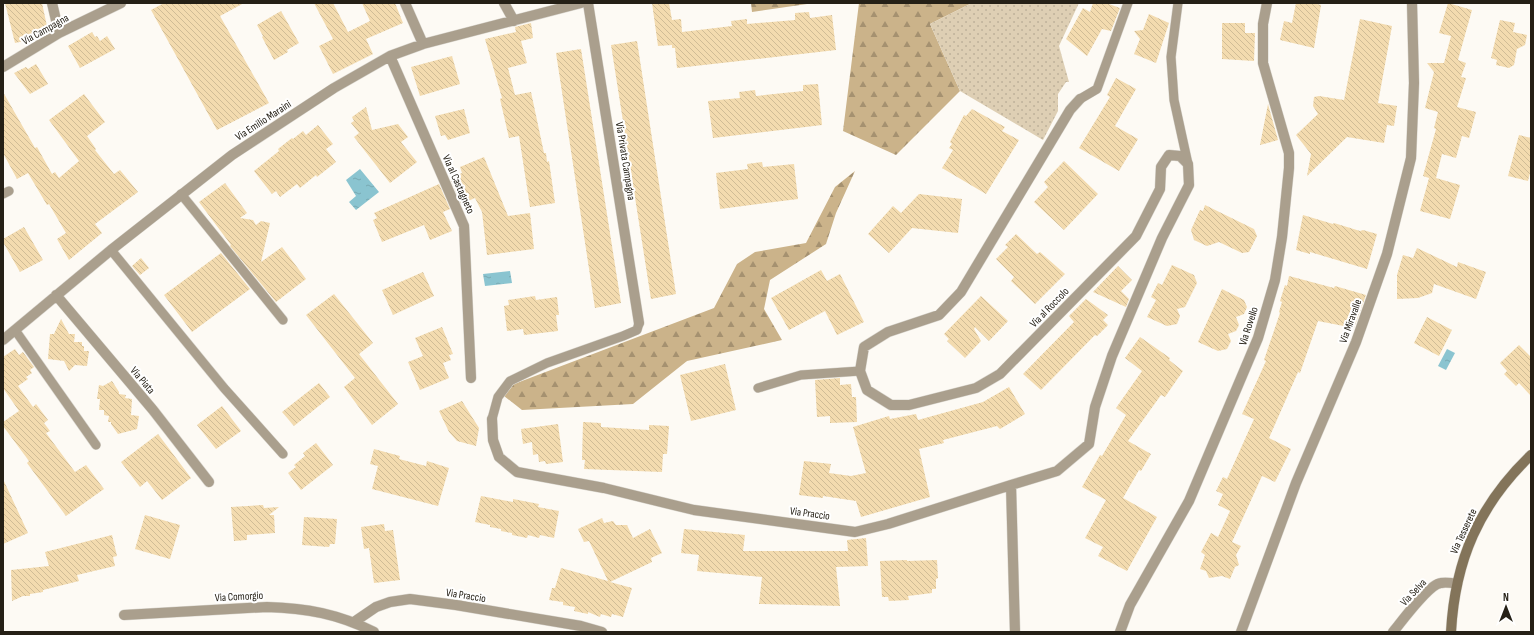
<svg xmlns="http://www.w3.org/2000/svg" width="1534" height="635" font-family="'Sofia Sans Condensed',sans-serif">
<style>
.forest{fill:url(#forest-firs)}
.park{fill:url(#park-dots)}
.water{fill:url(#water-ripples)}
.building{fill:url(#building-back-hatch)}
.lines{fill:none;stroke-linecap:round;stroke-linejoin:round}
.service-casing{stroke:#dad7d0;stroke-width:10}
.minor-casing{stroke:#dad7d0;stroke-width:11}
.tertiary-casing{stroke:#dad7d0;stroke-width:11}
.secondary-casing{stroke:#dad7d0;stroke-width:11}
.service{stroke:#aa9f8d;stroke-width:9}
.minor{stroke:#aa9f8d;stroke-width:10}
.tertiary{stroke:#aa9f8d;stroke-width:10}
.secondary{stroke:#83745a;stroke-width:10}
.labels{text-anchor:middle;stroke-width:4;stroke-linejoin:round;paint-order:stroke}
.street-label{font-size:11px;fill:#252016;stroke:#fff}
</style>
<defs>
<pattern id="forest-firs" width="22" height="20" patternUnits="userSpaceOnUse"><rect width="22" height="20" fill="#cbb38a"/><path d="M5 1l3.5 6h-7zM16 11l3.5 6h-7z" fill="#a59170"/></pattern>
<pattern id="park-dots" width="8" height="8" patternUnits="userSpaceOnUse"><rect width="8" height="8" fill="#decfb4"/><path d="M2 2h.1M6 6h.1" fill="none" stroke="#beb19a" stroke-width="1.8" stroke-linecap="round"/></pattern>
<pattern id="water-ripples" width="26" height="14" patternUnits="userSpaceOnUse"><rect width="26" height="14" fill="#8ac4d0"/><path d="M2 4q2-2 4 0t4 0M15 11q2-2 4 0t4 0" fill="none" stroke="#77a8b2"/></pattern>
<pattern id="building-back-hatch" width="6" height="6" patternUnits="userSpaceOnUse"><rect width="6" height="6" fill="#f3dbaf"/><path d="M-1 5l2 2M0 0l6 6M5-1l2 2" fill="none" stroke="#d0bc96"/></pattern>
</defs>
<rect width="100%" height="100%" fill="#fdfaf4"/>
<path class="forest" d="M751 3H814L752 12Z
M859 3H972L930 24 960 91 896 155 843 131Z
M855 171 836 213 826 244 770 280 764 309 782 340 687 361 633 404 522 410 504 396 514 384 714 308 737 264 755 252 806 243 835 187Z"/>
<path class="park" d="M972 3H1079L1059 46 1069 82H1066L1058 94V111L1043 140 960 91 930 24Z"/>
<path class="water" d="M360 169 379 192 356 210 349 202 356 196 346 180Z
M510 271 512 283 485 286 483 274Z
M1447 349 1455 353 1446 370 1438 366Z"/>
<path class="building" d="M5 3H42L48 31 28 36 29 40 15 43Z
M164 3H244L220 16 269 103 217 130 151 10Z
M314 3H333L348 32 370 21 362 3H395L403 23 366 39 373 54 333 74 319 46 333 39Z
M652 3H669L672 20 681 19 682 32 732 26 731 21 747 19V24L795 20V13L809 12 810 18 832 15 836 50 677 68 675 48H672V45L658 46Z
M1093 3H1106L1120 8 1111 31 1102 29 1087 56 1066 39 1083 8 1090 12Z
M1296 3H1313L1321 5 1314 48 1280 40 1284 21 1292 23Z
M1448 3 1472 10 1458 60 1466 63 1461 77 1466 78 1457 107 1476 112 1469 138 1462 136 1456 158 1442 154 1436 178 1460 185 1450 219 1420 211 1429 178 1423 176 1436 129 1434 128 1438 112 1425 108 1434 72 1427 63H1444L1451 36 1439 33Z
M281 11 299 43 287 50 288 52 274 60 262 37 263 36 257 25Z
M1149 14 1169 23 1156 63 1134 54 1140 39 1134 31 1143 30Z
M1360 19 1392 26 1378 103 1397 106 1394 126 1387 125 1384 143 1347 137 1307 176 1311 154 1296 135 1318 114 1313 106 1314 97 1319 96 1344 100Z
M1500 20 1515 23 1513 32 1527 35 1525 45 1517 49 1514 65 1509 68 1496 65 1497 60 1491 58Z
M531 23 533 38 521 41 527 63 508 68 515 95 531 92 544 153H546L547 162 549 161 555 203 530 207 519 136 509 138 500 99 502 98 485 39 516 32 515 27Z
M1222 23H1245V33H1255L1254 61 1222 59Z
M92 32 95 37 97 36 100 41 107 36 115 49 80 68 68 46Z
M637 41 676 294 651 299 611 45Z
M581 49 621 303 595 308 556 53Z
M452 56 460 84 420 96 411 67Z
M36 64 48 84 30 94 14 73 26 67 28 69Z
M1116 78 1136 89 1115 126 1138 139 1119 171 1079 148 1110 97 1107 95Z
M818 84 822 125 713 138 708 101 740 98 739 92 755 90 756 96 803 91V85Z
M3 92 35 148 37 147 52 174 55 172 59 178 79 161 49 120 84 94 105 122 87 136 96 149 95 150 114 174 120 170 138 192 95 224 102 233 69 260 57 239 66 233 49 204 47 205 28 173 17 179 3 153Z
M1268 104 1278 140 1260 145Z
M366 107 372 130 398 124 408 137 401 142 417 162 390 183 354 137 359 133 351 123 354 121 352 117Z
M464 109 470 133 448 140 445 135 441 136 435 116Z
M972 109 1005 127 1002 131 1019 140 986 194 942 168 953 150 949 148 952 144 950 142 964 115 966 116Z
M318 125 333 144 326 149 336 162 317 177 316 175 300 188 297 184 280 197 276 191 272 194 254 171 279 151 278 149 292 138 293 139 303 131 306 135Z
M1519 135 1531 138V169L1528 181 1508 176Z
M484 157 508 216 530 213 534 249 487 255 482 212 475 198 461 204 450 178 462 173 460 167Z
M1064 161 1098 194 1064 230 1034 202 1048 187 1044 182Z
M762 162 763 167 794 164 798 199 720 209 716 173 748 169 747 164Z
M225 183 247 213 240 218 253 220 256 225 261 221 270 223 261 262 282 247 306 279 276 302 230 246 231 245 199 202Z
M439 184 450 209 443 212 452 231 430 240 424 225 382 242 373 220 377 218 374 213Z
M919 194 962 199 958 233 912 228 889 253 868 234 893 206 901 213Z
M1205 205 1254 229 1257 236 1249 252 1242 253 1219 242 1207 246 1194 240 1191 230 1200 210 1203 211Z
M1303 215 1333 224 1334 223 1360 231 1363 230 1377 234 1367 269 1310 252V254L1296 250Z
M24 227 43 260 20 272 3 242V239Z
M1016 234 1037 254 1040 252 1065 274 1035 304 1011 281 1014 277 996 259 1008 247 1005 245Z
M1417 248 1457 267 1458 262 1486 272 1476 299 1434 284 1432 293 1418 298 1397 299V275L1403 255 1413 258Z
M221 253 250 289 192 332 164 295Z
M141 258 149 268 140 275 132 266Z
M1172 265 1194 275 1197 283 1185 307 1177 309 1180 316 1177 324 1167 326 1147 317 1156 300 1151 297 1158 283 1162 285Z
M1118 266 1132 280 1121 291 1129 299 1126 307 1093 292Z
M821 270 827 281 840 274 864 322 837 335 825 311 789 330 771 298Z
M423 272 434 296 393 315 382 290Z
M1289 276 1334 288 1335 286 1366 295 1354 328 1318 321 1300 373 1298 372 1269 438 1291 449 1275 482 1262 476 1232 542 1241 546 1236 555 1239 565 1235 567 1230 579 1222 576 1209 578 1206 571 1200 569 1205 555 1201 552 1211 533 1218 537 1230 511 1218 505 1223 494 1216 491 1223 477 1227 479 1254 419 1242 414 1266 361 1264 360 1280 313 1279 312 1282 302 1280 301 1285 285 1287 286Z
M1222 289 1244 300 1247 307 1244 314 1236 317 1239 325 1236 331 1228 334 1231 341 1227 349 1218 351 1198 342Z
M334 294 373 343 359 354 398 404 372 425 344 387 355 378 306 315Z
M535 296 536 300 557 297 559 315H556L558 331 524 335 523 329 507 331 504 306 509 305 508 300Z
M981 296 1008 321 989 341 975 327 974 329 981 341 965 358 947 341 949 339 944 334Z
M1086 299 1108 315 1103 320 1108 325 1097 336 1095 335 1041 390 1023 374 1074 322 1069 316Z
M1427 317 1452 330 1439 356 1414 343Z
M61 319 69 334H75L74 342H82V346H84V351H89L87 366 75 365 69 371 64 361 48 359 50 334H54Z
M442 327 453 354 449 355 451 360 443 363 449 378 420 390 408 362 423 356 415 338Z
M1140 337 1170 358 1169 360 1183 371 1165 397 1161 395 1128 441 1151 454 1141 471 1139 470 1123 498 1157 517 1127 571 1098 556 1103 547 1085 538 1106 500 1082 487 1100 455 1102 456 1126 415 1116 408 1142 371 1125 358Z
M1519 345 1531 357V396L1519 383 1516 386 1504 374 1507 371 1500 363Z
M15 349 19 355 23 352 34 367 30 370 32 373 26 377 28 379 18 386 33 407 36 404 48 420 44 423 50 431 46 433 75 472 86 465 104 489 66 516 27 463 29 461 3 426V422L19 411 3 388V357Z
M725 364 736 410 691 421 680 375Z
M840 378V385L851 384 852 397H856L857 422 830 423V416L817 417 815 380Z
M112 381 119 392V394L126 395 125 398 132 399 131 415 139 416 137 429 118 434 111 424V422H108L109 416 104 415V410H99L100 399H97L99 385 103 386Z
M319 383 330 397 294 426 282 412Z
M1009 387 1025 414 1000 429 997 426 943 440 944 443 919 449 930 497 861 517 856 501 823 496V498L799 495 804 461 831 464 829 473 851 476 866 473 853 427 889 416 890 419 916 414 918 420 983 402Z
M462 401 479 428 476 446 457 441 449 432 439 411Z
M222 406 241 431 216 449 197 425Z
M583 422 601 423V427L649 430V425L669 426 667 454H663L662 472 584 469 585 460H582Z
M558 424 563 462 546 464 545 461 539 462 538 454 533 455 532 442 523 444 521 429Z
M158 434 191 478 162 500 147 481 140 487 121 462Z
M316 443 333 465 301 490 288 473 296 467 294 465 305 456 303 453Z
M374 449 400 456 399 459 426 466 427 461 449 468 438 506 372 489 378 466 370 464Z
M3 479 28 533 3 544Z
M481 496 513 502V499L539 504 538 507 559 511 554 538 540 535 539 538 528 535 527 538 512 535V533L501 531V529L490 527V525L475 522Z
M263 505 264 508 279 507 269 515H274L275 533 247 535V540L234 541 231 507Z
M145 515 180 525 170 559 135 549Z
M304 517 337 519 335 544H330L329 547 302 545Z
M602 518 604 523 613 521 616 525H627L633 538 650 529 662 553 651 558 652 562 610 582 632 588 623 617 612 614 611 617 601 614 600 617 588 612V614L574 611 575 607 563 605V602L549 600 552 588H555L561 568 608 581 589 541 584 542 578 529Z
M384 524 385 531 393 530 400 580 374 583 369 548 364 549 361 527Z
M684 529 745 535 743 551H848L847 540 866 538 868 566 836 567 840 606 759 604 762 577 697 571 699 555 681 553Z
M112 535 117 556 113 557 115 566 77 575 79 581 43 590V592L30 594V596H23L12 601 11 570 49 566 45 552Z
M907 560V561L937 560 938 578 936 579V589H932V593L908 596 909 600 889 601 888 597H882L880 561Z"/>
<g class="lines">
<defs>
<path id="service" d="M1178 3 1171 57 1174 100 1188 164
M1080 99 1097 89 1128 3
M3 194 9 191
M181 194 283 320
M111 250 224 388 283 454
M15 330 96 445
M758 388 801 375 860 371
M492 419 498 397 510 381 547 363 623 336 637 330 639 323"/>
<path id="minor" d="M52 3 59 33
M405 3 423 44
M504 3 514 21
M588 3 639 323
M390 56 464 226 471 378
M3 67 59 33 121 3
M56 295 153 410 209 482
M3 340 111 250 232 155 334 88 390 56 423 44 581 3
M492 419 493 440 499 457 517 472 604 488 694 510 855 532 888 524 1011 485 1015 632
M1011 485 1057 471 1089 444 1095 407 1112 356 1162 238 1189 185 1188 164 1180 156 1169 155 1161 167 1160 189 1136 236 1000 374 976 388 909 405H891L867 390 860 371 864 347 888 332 939 315 961 292 1070 110 1080 99
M124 615 267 607C306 608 339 614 374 632
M354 622 376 607 390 602 410 599 456 605 581 626 602 632
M1120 632 1130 605 1189 501 1258 338 1275 280 1282 237 1289 168V153L1263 63V24L1267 3
M1241 632 1296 483 1356 342 1387 254 1411 158 1414 83 1412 3"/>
<path id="tertiary" d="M1393 632C1402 621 1429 584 1441 583 1446 582 1452 583 1457 584"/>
<path id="secondary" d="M1451 632C1455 560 1479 505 1531 455"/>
</defs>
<use href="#service" class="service-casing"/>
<use href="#minor" class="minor-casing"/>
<use href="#tertiary" class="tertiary-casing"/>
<use href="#secondary" class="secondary-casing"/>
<use href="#service" class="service"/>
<use href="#minor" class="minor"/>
<use href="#tertiary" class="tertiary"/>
<use href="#secondary" class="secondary"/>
</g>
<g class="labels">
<g class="street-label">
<text transform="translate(45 29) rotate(-29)" y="4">Via Campagna</text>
<text transform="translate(263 120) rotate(-33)" y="4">Via Emilio Maraini</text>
<text transform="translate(626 161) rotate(81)" y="4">Via Privata Campagna</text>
<text transform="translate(459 184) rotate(66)" y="4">Via al Castagneto</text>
<text transform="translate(1049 307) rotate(-46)" y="4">Via al Roccolo</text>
<text transform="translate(1350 321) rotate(-70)" y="4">Via Miravalle</text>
<text transform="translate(1248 326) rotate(-72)" y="4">Via Rovello</text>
<text transform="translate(143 380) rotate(50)" y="4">Via Piata</text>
<text transform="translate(810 513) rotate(8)" y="4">Via Praccio</text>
<text transform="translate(1463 531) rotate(-65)" y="4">Via Tesserete</text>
<text transform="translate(1413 592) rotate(-47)" y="4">Via Selva</text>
<text transform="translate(466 595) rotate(9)" y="4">Via Praccio</text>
<text transform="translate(239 596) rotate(-3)" y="4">Via Comorgio</text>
</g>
</g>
<rect width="1534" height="635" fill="none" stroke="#252016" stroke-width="8"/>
<g transform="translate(1506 607)" stroke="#ffffff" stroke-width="3" paint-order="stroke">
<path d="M0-3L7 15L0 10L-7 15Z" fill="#252016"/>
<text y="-6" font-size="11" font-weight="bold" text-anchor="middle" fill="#252016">N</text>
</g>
</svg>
